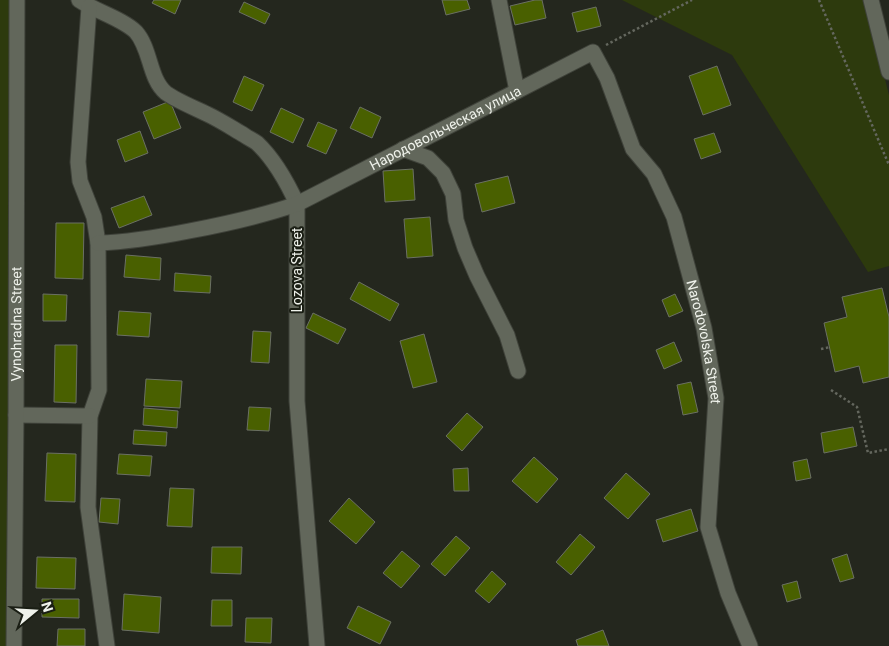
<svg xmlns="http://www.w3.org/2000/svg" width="889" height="646" font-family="Roboto,sans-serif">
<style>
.green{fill:#2d3a0d}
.building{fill:#496000;stroke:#6b7064}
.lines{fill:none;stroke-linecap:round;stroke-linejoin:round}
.minor-casing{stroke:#3f423a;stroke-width:17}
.path{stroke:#64675e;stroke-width:2.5;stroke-dasharray:2.5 2.5;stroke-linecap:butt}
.minor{stroke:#62675b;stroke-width:15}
.labels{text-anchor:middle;stroke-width:4;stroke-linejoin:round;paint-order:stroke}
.street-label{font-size:14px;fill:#eff2eb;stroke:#1a1e14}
</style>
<rect width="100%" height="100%" fill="#24271e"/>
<path class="green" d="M0 0H17L14 646H0Z
M622 0H865L889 95V266L868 272 732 55Z"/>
<path class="building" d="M154 0H181L175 14 152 3Z
M442 0H467L470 9 446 15Z
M535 0H542L546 18 515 25 510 6Z
M244 2 270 14 265 24 239 12Z
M596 7 601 26 577 32 572 13Z
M717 66 731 105 703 115 689 76Z
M244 76 264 85 252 111 233 102Z
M170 101 181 128 154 139 143 112Z
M360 107 381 117 372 138 350 128Z
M281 108 304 119 293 143 270 132Z
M318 122 337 130 326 154 307 146Z
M140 131 148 153 125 162 117 140Z
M714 133 721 152 701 159 694 139Z
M413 169 415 200 385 202 383 171Z
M508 176 515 203 482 212 475 184Z
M144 196 152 215 119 228 111 208Z
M430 217 433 256 407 258 404 219Z
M56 223H84L83 279 55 278Z
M126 255 161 258 160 280 124 277Z
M175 273 211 276 210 293 174 291Z
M359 282 399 304 390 321 350 299Z
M882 288 889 317V377L863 383 859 366 835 372 824 323 847 317 842 297Z
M43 294 67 295 66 321H43Z
M675 294 683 311 669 317 662 300Z
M119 311 151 313 149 337 117 335Z
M313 313 346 329 338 344 306 328Z
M253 331 271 332 269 363 251 362Z
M424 334 437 382 413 388 400 341Z
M674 342 682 361 664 369 656 350Z
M55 345H77L76 403 54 402Z
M146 379 182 381 180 408 144 406Z
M691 382 698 412 683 415 677 385Z
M249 407 271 408 269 431 247 430Z
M144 408 178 411 177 428 143 425Z
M467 413 483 427 462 451 446 436Z
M853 427 857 446 824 453 821 433Z
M134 430 167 432 166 446 133 444Z
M47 453 76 454 75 502 45 501Z
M119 454 152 456 150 476 117 474Z
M534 457 558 479 537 503 512 481Z
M807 459 811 478 796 481 793 462Z
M468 468 469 491H454L453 469Z
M626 473 650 494 628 519 604 498Z
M170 488 194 489 192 527 167 526Z
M101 498 120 499 118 524 99 522Z
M349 498 375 522 356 544 329 521Z
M691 509 698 531 663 542 656 520Z
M580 534 595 547 571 575 556 562Z
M456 536 470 548 445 576 431 564Z
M212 547H242L241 574 211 573Z
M402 551 420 566 401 588 383 573Z
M847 554 854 578 840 582 832 559Z
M37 557 76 558 75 589 36 588Z
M492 571 506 584 489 603 475 591Z
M797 581 801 598 787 602 782 585Z
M124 594 161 597 159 633 122 630Z
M42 599H79V618L42 617Z
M212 600H232V626H211Z
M358 606 391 622 380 644 347 628Z
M246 618H272L271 643 245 642Z
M58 629H85V646H57Z
M603 630 609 646H578L576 640Z"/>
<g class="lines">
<defs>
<g id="minor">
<path d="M79 0C95 11 123 19 136 32 151 49 149 79 166 93 177 101 195 108 207 114 220 120 232 128 244 135 248 138 253 140 257 143 275 160 287 182 297 204V401L317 646"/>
<path d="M499 0 517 91"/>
<path d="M871 0 889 72"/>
<path d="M89 7 78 162 80 181 94 217 98 243 99 390 90 416 88 507 107 646"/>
<path d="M403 149 428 158 443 173 453 194 456 220 465 248 477 276 507 335 518 371"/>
<path id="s1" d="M98 243C129 242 159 237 189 231 226 224 262 216 297 204L593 52 607 78 633 149 654 174 674 217 704 328 716 398 708 527 728 593 750 646"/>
<path d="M16 415 90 416"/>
<path id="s2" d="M14 646 16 415 17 0"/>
</g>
</defs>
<use href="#minor" class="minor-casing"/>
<path class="path" d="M819 0 889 165
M606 45 692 0
M821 349 830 347
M831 390 857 407 868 453 889 449"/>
<use href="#minor" class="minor"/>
</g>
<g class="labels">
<g class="street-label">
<text dy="5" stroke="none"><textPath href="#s1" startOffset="370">Народовольческая улица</textPath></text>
<text transform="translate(297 270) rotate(-90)" y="5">Lozova Street</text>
<text dy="5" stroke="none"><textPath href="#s2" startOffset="322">Vynohradna Street</textPath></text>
<text dy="5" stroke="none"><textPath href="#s1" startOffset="850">Narodovolska Street</textPath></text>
</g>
</g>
<g transform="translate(35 611) rotate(72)" stroke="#1a1e14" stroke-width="4" paint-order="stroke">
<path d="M0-4L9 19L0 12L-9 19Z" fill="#eff2eb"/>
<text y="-8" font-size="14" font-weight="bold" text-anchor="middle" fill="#eff2eb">N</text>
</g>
</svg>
